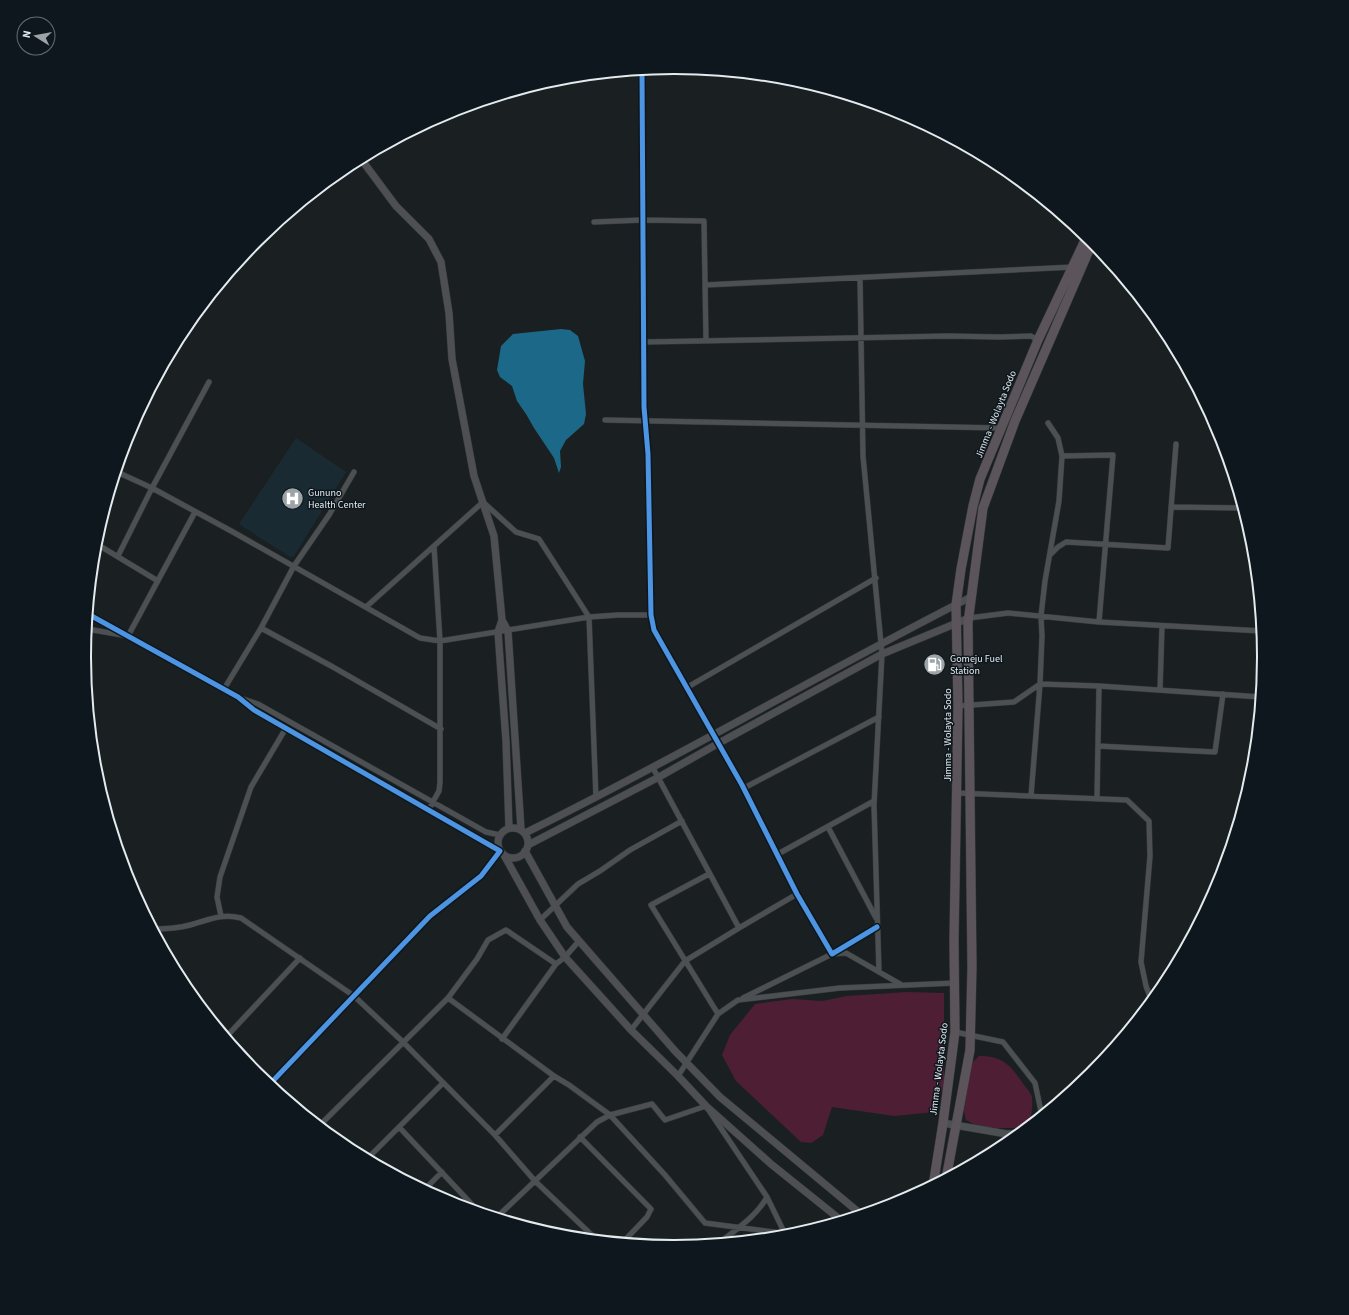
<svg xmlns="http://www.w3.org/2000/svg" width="1349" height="1315" font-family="'Source Sans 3',sans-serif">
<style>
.built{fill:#192a32}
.green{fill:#4e1e35}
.water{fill:#1b6888}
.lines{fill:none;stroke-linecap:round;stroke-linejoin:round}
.minor-casing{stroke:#363a3c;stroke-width:6}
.tertiary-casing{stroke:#363a3c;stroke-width:8}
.secondary-casing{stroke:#363a3c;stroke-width:8}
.trunk-casing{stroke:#363a3c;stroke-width:10}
.minor{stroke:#4c5052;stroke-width:5}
.tertiary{stroke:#4c5052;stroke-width:7}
.secondary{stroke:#4e4f52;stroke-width:7}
.trunk{stroke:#5c545b;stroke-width:9}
.cycleway-casing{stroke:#0d171d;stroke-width:8}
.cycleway{stroke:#4d94e3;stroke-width:5}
.labels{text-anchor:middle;stroke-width:3;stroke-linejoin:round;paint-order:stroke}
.street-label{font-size:10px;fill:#e4ebef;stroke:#0d171d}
.poi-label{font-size:10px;fill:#e4ebef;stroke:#0d171d;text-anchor:start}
.rim{fill:none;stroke:#e4ebef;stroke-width:2}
</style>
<rect width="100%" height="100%" fill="#1a2022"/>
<path class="built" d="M296 438 346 472 294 556 290 557 239 524Z"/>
<path class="green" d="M907 992 944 993V1083L935 1112 894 1116 832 1107 823 1135 811 1143 801 1142 736 1081 722 1055 730 1035 755 1004 792 999 822 1001 847 996Z
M979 1056C1004 1056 1011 1066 1024 1085 1027 1089 1032 1094 1032 1098 1033 1105 1031 1114 1031 1121L1018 1128H996L977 1126 966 1120 963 1107 972 1063Z"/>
<path class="water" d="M561 329 570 330 578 336 585 361 583 384 586 414 584 424 566 440 560 451 561 467 559 473 554 458 534 428 526 414 517 401 512 386 500 377 497 370 501 346 513 334Z"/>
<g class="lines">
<defs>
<path id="minor" d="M642 70 644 407 648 454 651 615 654 630 742 785 797 894 832 954 877 927
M594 222 642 220 704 221 706 341
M860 278 863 456 882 654 874 805 879 972
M705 285 1074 267
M644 342 948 336 999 337 1031 336 1038 340
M605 420 1001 428
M1062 456 1113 455 1099 622
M117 472 152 488 233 532 420 638 440 641 589 617 618 615H651
M1171 507 1243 508
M95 543 158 581
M1051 554 1058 547 1066 542 1168 548 1176 444
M118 556 152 488 209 382
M366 607 483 502 516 532 539 539 589 617 596 798
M88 614 238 697 254 710 500 851 481 876 430 916 269 1085
M969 618 1008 613 1099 622 1262 631
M261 628 333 667 441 729
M87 629 128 636 195 512
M686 688 876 578
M224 689 261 628 294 566 329 515 354 472
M1160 690 1162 626
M243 699 258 704 486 832 500 835
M958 706 1014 702 1040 684 1099 686 1261 697
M1098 746 1215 752 1223 694
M653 768 739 928
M744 788 879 717
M957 793 1127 800 1149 821 1150 856 1141 962 1146 986 1152 1002
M1031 796 1040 684 1042 636 1041 616 1045 581 1059 501 1062 456 1058 438 1048 423
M1097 799 1099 686
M429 809 439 791 440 782V641L434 546
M828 827 876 918
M778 854 874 801
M709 874 651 905 718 1014
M221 916 217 897 220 877 251 787 286 728
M540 920 578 884 600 871 630 850 682 821
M153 929C165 929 179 928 190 925 209 920 221 913 241 918L354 996 403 1042 495 1135 535 1181 597 1240
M448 998 554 1076 569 1085 610 1115 665 1175 705 1223 796 1235
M743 998 832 954 846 953 900 984
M631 1030 685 961 739 928 797 894
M955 1032 1003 1042 1035 1083 1042 1116
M226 1037 300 958
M502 1039 556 964 565 957 579 941
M678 1076 718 1014 738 1000 840 988 955 983
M319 1126 448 998 477 959 488 940 506 930 556 964
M399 1127 480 1213
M495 1135 554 1076
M580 1137 651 1209 647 1217 622 1243
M367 1159 443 1083
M424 1190 442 1172
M496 1218 597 1122 610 1115 652 1104 665 1120 706 1106 767 1197 786 1236
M718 1244C735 1230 756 1217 767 1197"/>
<path id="tertiary" d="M943 1123 1007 1134 1021 1133"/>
<path id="secondary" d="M361 159 396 206 429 239 441 262 449 313 452 359 474 476 494 536 502 620 508 631 521 829
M502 620 498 632 506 741 509 828
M498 843a15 15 0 1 1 30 0a15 15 0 1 1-30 0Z
M525 833C676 759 821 673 971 597
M528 845 659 777 719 743 882 654 969 618
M525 851 567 927 675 1051 720 1097 862 1215
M504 855 540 920 565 957 631 1030 678 1076 706 1106 771 1164 842 1221"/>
<path id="trunk" d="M946 1179 970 1050 972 967 968 623 983 508 1015 421 1093 241
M933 1186 943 1123 955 1032 954 941 958 706 956 605 961 569 973 506 980 479 1038 340 1087 236"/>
</defs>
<use href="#minor" class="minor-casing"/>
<use href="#tertiary" class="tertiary-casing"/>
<use href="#secondary" class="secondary-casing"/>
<use href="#trunk" class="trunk-casing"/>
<use href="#minor" class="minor"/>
<use href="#tertiary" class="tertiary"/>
<use href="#secondary" class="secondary"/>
<use href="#trunk" class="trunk"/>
<defs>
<path id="cycleway" d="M642 70 644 407 648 454 651 615 654 630 742 785 797 894 832 954 877 927
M88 614 238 697 254 710 500 851 481 876 430 916 269 1085"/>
</defs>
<use href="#cycleway" class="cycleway-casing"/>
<use href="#cycleway" class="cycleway"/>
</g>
<defs>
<symbol id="hospital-disc" viewBox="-11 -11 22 22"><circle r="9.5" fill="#9da4a7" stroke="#0d171d"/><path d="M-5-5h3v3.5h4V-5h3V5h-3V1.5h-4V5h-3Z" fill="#fff"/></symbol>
<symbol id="fuel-disc" viewBox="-11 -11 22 22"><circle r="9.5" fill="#9da4a7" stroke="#0d171d"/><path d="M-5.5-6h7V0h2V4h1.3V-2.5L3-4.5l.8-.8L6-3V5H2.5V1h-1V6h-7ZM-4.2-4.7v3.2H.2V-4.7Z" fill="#fff"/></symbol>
</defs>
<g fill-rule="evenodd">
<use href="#hospital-disc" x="280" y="486" width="25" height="25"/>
<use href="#fuel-disc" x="922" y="652" width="25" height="25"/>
</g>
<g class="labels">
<g class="street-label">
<text transform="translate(995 414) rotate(-68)" y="4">Jimma - Wolayta Sodo</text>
<text transform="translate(947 735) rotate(-90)" y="4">Jimma - Wolayta Sodo</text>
<text transform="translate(938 1069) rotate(-83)" y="4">Jimma - Wolayta Sodo</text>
</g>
<g class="poi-label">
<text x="308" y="496">Gununo<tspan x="308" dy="12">Health Center</tspan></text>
<text x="950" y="662">Gomeju Fuel<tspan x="950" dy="12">Station</tspan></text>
</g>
</g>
<path d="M0 0H1349V1315H0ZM91 657a583 583 0 1 1 1166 0a583 583 0 1 1-1166 0Z" fill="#0d171d" fill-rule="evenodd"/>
<path class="rim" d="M91 657a583 583 0 1 1 1166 0a583 583 0 1 1-1166 0Z"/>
<g transform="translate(36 36) rotate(281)"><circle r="19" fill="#0d171d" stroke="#636c71"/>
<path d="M0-3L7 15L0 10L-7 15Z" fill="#9da4a7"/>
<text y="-6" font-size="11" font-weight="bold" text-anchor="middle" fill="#e4ebef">N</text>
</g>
</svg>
